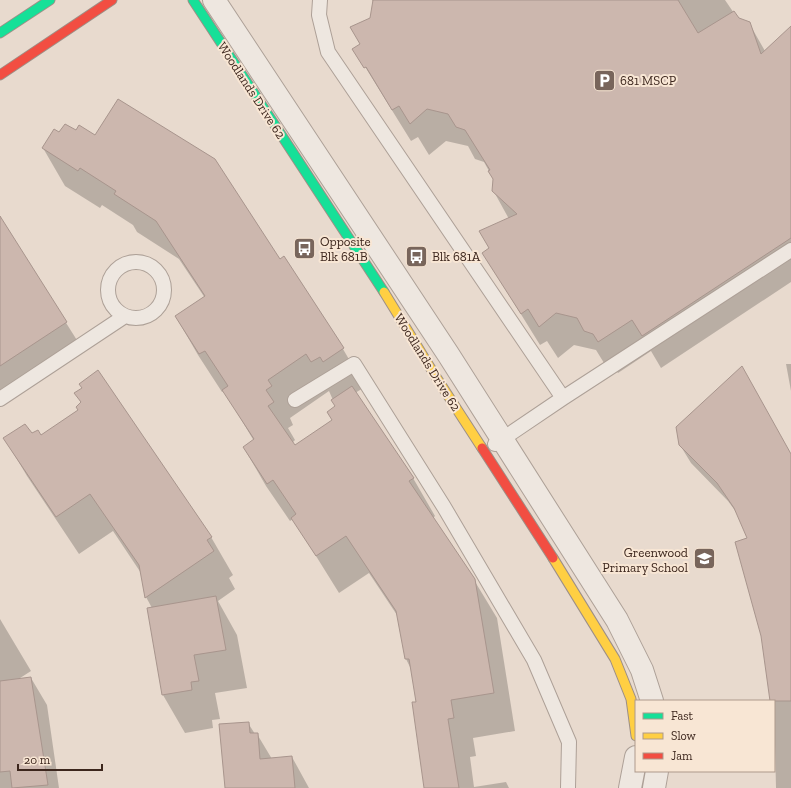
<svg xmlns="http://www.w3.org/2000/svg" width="791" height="788" font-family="'Zilla Slab',serif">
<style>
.shadow{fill:#0003;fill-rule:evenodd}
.building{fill:#ccb7ae;stroke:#a8958d}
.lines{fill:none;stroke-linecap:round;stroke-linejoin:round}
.lane-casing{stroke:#ada097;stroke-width:16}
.street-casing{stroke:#ada097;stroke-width:24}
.fast-casing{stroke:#9d8f86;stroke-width:11}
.slow-casing{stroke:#9d8f86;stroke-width:11}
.jam-casing{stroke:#9d8f86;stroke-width:11}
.lane{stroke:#eee7e0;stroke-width:14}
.street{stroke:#eee7e0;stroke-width:22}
.fast{stroke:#16e098;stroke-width:9}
.slow{stroke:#ffcf43;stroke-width:9}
.jam{stroke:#f24e42;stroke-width:9}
.labels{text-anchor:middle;stroke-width:4;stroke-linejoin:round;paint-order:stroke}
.poi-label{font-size:13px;fill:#3c261d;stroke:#f8e6d4;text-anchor:start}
.street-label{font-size:13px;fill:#3c261d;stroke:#f8e6d4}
</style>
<rect width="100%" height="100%" fill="#e8dace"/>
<path class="shadow" d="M372 0H725L738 19 749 23 765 51 791 28V282L661 368 651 351 618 373 613 366 604 363 596 350 574 345 558 358 547 341 540 345 483 253 490 248 509 219 493 190 494 180 484 162 475 159 468 146 446 141 429 155 418 137 411 141 354 49 361 44 380 15Z
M43 148 280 260 284 258 343 349 365 387 355 393 413 478 435 516 433 518 474 580 497 618 515 731 473 738 476 756 470 757 474 787 506 782 509 788H425L417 702 411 669 406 659 399 618 369 573 339 593 293 519 290 521 266 486 244 448 254 441 224 391 222 392 198 355 176 317 205 298 179 259 137 232 133 225 102 205 100 208 65 186ZM329 391 336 407 333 420 294 447 292 443 295 440 288 428 293 425 290 418Z
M0 218 80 345 0 397Z
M786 364H791V391Z
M76 393 211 537 233 575 229 578 235 589 218 601 237 635 247 688 215 693 220 719 212 720 213 728 185 733 163 695 152 608 146 597 141 573 113 531 79 554 27 476 5 439 31 435 41 436 79 410 81 403Z
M680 445 791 456V788H776L774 701H771L749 539 739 516 728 501 691 463Z
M0 619 31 671 17 680 31 678 47 705 59 788H0Z
M248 723 255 734H257L272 759 292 757 309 788H226Z"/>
<path class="building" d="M373 0H678L698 33 734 11 739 18 750 22 761 54 791 26V238L642 336 632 320 598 342 593 334 584 331 577 318 556 313 539 327 528 309 521 314 482 253 489 248 479 231 517 214 492 191 493 179 488 171 490 170 465 130 456 127 448 114 427 109 410 124 399 106 392 110 366 67 364 68 352 49 360 44 350 27 370 18Z
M118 99 215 159 280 259 284 256 344 348 323 362 320 357 311 362 306 354 268 380 272 386 266 390 274 402 268 406 295 445 332 420 327 412 335 406 331 400 352 386 414 478 409 481 475 579 494 693 451 700 454 718 448 719 459 788H424L412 702H416L409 659H405L396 611 346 536 316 556 291 518 296 514 273 480 267 484 243 447 254 439 222 390 228 386 205 351 199 354 175 316 205 296 156 221 114 194 116 191 80 168 78 171 42 148 54 129 59 132 65 124 76 130 79 125 95 135Z
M0 216 67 322 0 366Z
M742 366 791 454V701H770L761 636 735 542 747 538 734 508 717 483 679 445 676 427Z
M98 370 212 537 207 540 214 551 145 598 139 565 90 494 56 517 3 438 25 424 32 433 38 430 41 435 78 410 76 407 81 402 74 393 82 388 79 384Z
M216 596 226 650 194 655 199 681 191 682 192 690 162 695 147 608Z
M31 677 48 785 12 788 10 771 0 772V681Z
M249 722 250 733H258L260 759 292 756 295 788H225L219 724Z"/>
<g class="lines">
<defs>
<path id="lane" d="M320 0 319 15 328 52 563 398
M108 290a28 28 0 1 1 56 0a28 28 0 1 1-56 0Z
M0 399 125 316
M295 400 354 364 444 507 534 660 569 742 568 788
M495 444 563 398 791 250"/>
<path id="street" d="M214 0 448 354 617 620 642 670 652 701
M630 788 636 757
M654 788 657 771"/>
<path id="fast" d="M193 0 384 292
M0 33 50 0"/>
<path id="slow" d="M384 292 436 377 482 448
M553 558 615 659 631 699 636 736"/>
<path id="jam" d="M0 75 112 0
M482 448 553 558"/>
</defs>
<use href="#lane" class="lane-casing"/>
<use href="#street" class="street-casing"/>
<use href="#fast" class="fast-casing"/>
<use href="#slow" class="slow-casing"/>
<use href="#jam" class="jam-casing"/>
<use href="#lane" class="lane"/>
<use href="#street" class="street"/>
<use href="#fast" class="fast"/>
<use href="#slow" class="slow"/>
<use href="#jam" class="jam"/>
</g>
<defs>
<symbol id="parking-square" viewBox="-11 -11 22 22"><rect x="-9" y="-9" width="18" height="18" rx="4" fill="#78655b" stroke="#f8e6d4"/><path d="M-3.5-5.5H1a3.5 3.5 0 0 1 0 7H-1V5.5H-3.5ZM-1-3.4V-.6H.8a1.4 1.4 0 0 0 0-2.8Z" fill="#fff"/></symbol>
<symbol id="bus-square" viewBox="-11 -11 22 22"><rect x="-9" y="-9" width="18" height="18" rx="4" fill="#78655b" stroke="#f8e6d4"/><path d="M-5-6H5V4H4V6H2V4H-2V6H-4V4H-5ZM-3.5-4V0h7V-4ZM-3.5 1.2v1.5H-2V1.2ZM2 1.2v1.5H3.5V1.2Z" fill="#fff"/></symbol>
<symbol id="school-square" viewBox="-11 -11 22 22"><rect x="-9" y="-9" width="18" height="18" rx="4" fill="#78655b" stroke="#f8e6d4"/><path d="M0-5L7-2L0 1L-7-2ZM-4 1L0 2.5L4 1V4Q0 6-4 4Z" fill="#fff"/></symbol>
</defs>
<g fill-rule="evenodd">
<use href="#parking-square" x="592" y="68" width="25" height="25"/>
<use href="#bus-square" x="292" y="236" width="25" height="25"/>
<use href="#bus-square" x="404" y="244" width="25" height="25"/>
<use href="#school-square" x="692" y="546" width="25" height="25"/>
</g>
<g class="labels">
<g class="poi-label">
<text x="620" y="85">681 MSCP</text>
<text x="320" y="246">Opposite<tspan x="320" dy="15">Blk 681B</tspan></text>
<text x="432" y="261">Blk 681A</text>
<text x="688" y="557" text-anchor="end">Greenwood<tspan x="688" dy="15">Primary School</tspan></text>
</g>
<g class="street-label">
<text transform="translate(252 90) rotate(57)" y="5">Woodlands Drive 62</text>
<text transform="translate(428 362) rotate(58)" y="5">Woodlands Drive 62</text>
</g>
</g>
<rect x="635" y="700" width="140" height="72" fill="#f8e6d4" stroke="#ad998b"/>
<rect x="643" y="713" width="20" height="6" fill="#16e098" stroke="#ad998b"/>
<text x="671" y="720" font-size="12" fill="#3c261d">Fast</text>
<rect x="643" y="733" width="20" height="6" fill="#ffcf43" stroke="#ad998b"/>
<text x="671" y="740" font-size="12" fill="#3c261d">Slow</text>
<rect x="643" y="753" width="20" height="6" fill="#f24e42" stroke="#ad998b"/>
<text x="671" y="760" font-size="12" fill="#3c261d">Jam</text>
<path d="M18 764v6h84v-6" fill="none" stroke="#3c261d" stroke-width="2"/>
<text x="24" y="764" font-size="12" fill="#3c261d" stroke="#f8e6d4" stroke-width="3" paint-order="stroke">20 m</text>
</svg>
